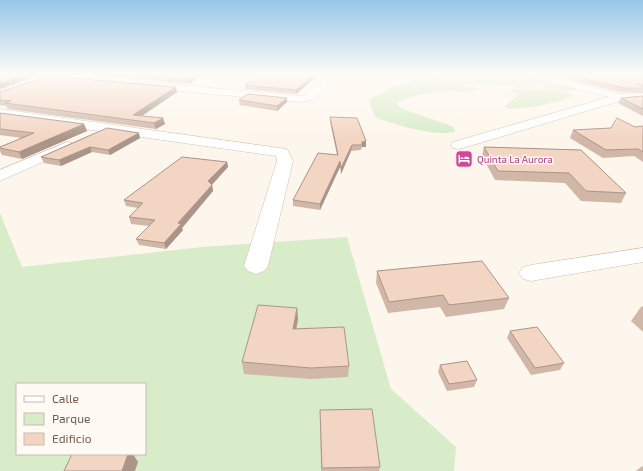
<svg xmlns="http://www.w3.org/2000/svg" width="643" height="471" font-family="'Exo 2',sans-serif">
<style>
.green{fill:#d8ecc9;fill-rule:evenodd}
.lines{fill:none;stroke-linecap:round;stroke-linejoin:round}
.minor-casing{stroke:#d1beb0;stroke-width:1}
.minor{fill:#fff;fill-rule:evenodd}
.wall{fill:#d1b7a8}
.shaded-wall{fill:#aa9588}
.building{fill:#f3d5c3;stroke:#aa9588}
.labels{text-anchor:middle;stroke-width:3;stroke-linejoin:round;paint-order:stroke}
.far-hotel-label{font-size:10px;fill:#b23c85;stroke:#fffaf3;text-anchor:start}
</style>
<rect width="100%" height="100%" fill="#fdf6ec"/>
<path class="green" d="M432 73H521L572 87 576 90C560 94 546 84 530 86V89L491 84 462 85 440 77 439 75Z
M435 78 444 80 455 85 477 88 478 89C469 93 460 91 450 91 439 91 407 96 398 102L397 105 403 109 454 127 455 132C430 136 403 126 379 119L374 115 369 101C390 85 409 81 435 78Z
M517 89 529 90 548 89 575 95C560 102 522 111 506 108L505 106 516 97V93L510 91Z
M0 213 22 267 202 247 347 237 391 389 456 447 454 471H0ZM17 384H145V454H17Z"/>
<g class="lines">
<defs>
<path id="minor" d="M48 73H62L60 75 0 97V90Z
M331 73H341L313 100 300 102 147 88 142 85 147 82 300 96 306 95Z
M520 73H536L621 94H643V100H623L463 148 458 149 453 148 451 145 453 142 609 97 522 75Z
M0 109 287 149 293 161 268 266 264 271 256 274 248 271 244 266 277 161 276 156 0 117Z
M67 142 72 143 74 146 72 149 0 181V170Z
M643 248V262L531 281 523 279 519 273 523 267 531 265Z"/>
</defs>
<use href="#minor" class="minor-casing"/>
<use href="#minor" class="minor"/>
</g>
<path class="wall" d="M77 73H205L189 84Z
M264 73H321L296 94 245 89V85Z
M560 73H643V93L621 92 577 82Z
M0 92H177L142 116 163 118 165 124 156 129 8 109 6 106 0 105Z
M643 96V116L618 103 621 98Z
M239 100 287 102 277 111 240 105Z
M0 113 84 124 87 131 22 159 2 155 0 151V147L22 138 0 135Z
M330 117 366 141V147H362L361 150 351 151 341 174 340 167 320 210 293 206V200L337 155 330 122Z
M643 126V162L634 156 603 158 570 138 573 130Z
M107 128 140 138 110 155 92 152 61 166 44 163 41 157Z
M484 147 581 150 626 193 621 203 581 201 565 183 495 180 482 156Z
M227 162 228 167 212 184 213 191 182 228 183 230 166 249 139 245 136 239 149 226 131 224 129 217 138 208 126 206 124 200Z
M377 271 509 298 504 309 446 317 440 307 388 313 376 283Z
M643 306V332L631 321 641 307Z
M297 308 298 319 296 329 349 366 348 377 311 379 244 374 242 362Z
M510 331 564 363 560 370 531 375 507 338Z
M440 365 477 380 474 387 447 391 438 372Z
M320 410 380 467 379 471H321Z
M643 466V471H636L641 467Z"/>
<path class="shaded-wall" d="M29 73H44L0 89V84Z
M197 73H205L189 84 188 79Z
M316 73H321L296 94V90Z
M176 87 177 92 134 121 133 115Z
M287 98V102L277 111V106Z
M163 118 165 124 156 129 154 123Z
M84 124 87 131 22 159 19 152Z
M139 133 140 138 110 155 108 150Z
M366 141V147H362V142Z
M352 145 351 151 341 174V168Z
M90 147 92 152 61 166 59 160Z
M340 161V167L320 210V204Z
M227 162 228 167 210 187 208 181Z
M212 185 213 191 182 228 183 230 166 249 164 243 178 223Z
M297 308 298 319 294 341 293 329Z
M128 454H133L138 462 135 471H122Z"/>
<path class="building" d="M0 73H29L0 84Z
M122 73H197L188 79Z
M264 73H316L296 90 245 85Z
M571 73H643V85L637 84 643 87V88H623L579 77Z
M48 76 176 87 133 115 163 118 154 123 5 103 11 101 0 100V92Z
M248 94 287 98 277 106 239 100Z
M643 96V109L621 98Z
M0 113 84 124 19 152 0 148V147L34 133 0 129Z
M330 117 357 118 366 141 362 142V145H352L341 168 340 161 320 204 293 200 318 153 338 155Z
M617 118 635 127 643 126V152L638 149 606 150 573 130 611 128Z
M107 128 139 133 108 150 90 147 59 160 41 157Z
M484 147 581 150 626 193 586 191 569 173 498 171Z
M182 157 227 162 208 181 212 185 178 223 181 224 164 243 136 239 155 220 129 217 143 203 124 200Z
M482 261 509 298 449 305 443 295 389 302 377 271Z
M258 305 297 308 293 329 344 327 349 366 311 368 242 362Z
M537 327 564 363 535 368 510 331Z
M467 361 477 380 449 384 440 365Z
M372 409 380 467 322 468 320 410Z
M72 454H128L122 471H64Z"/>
<linearGradient id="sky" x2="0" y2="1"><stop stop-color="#97c7e8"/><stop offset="0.53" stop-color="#fefbf6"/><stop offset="1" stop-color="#fefbf6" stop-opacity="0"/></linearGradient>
<rect width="643" height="139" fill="url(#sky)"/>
<defs>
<symbol id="hotel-square" viewBox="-11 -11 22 22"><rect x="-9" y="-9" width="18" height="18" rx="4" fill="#d1479c" stroke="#fffaf3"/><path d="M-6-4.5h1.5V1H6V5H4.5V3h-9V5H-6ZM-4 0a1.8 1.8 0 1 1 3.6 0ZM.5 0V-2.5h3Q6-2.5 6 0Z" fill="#fff"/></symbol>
</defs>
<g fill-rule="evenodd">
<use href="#hotel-square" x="454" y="149" width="20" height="20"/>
</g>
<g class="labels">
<g class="far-hotel-label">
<text x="477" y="163">Quinta La Aurora</text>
</g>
</g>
<rect x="16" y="383" width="130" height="72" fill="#fffaf3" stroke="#cabbb1"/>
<rect x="24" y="396" width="20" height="6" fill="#ffffff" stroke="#cabbb1"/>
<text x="52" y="403" font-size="12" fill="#7a5c4d">Calle</text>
<rect x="24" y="413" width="20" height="12" fill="#d8ecc9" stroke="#cabbb1"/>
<text x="52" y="423" font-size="12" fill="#7a5c4d">Parque</text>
<rect x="24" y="433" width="20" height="12" fill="#f3d5c3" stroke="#cabbb1"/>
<text x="52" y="443" font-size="12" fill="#7a5c4d">Edificio</text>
</svg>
